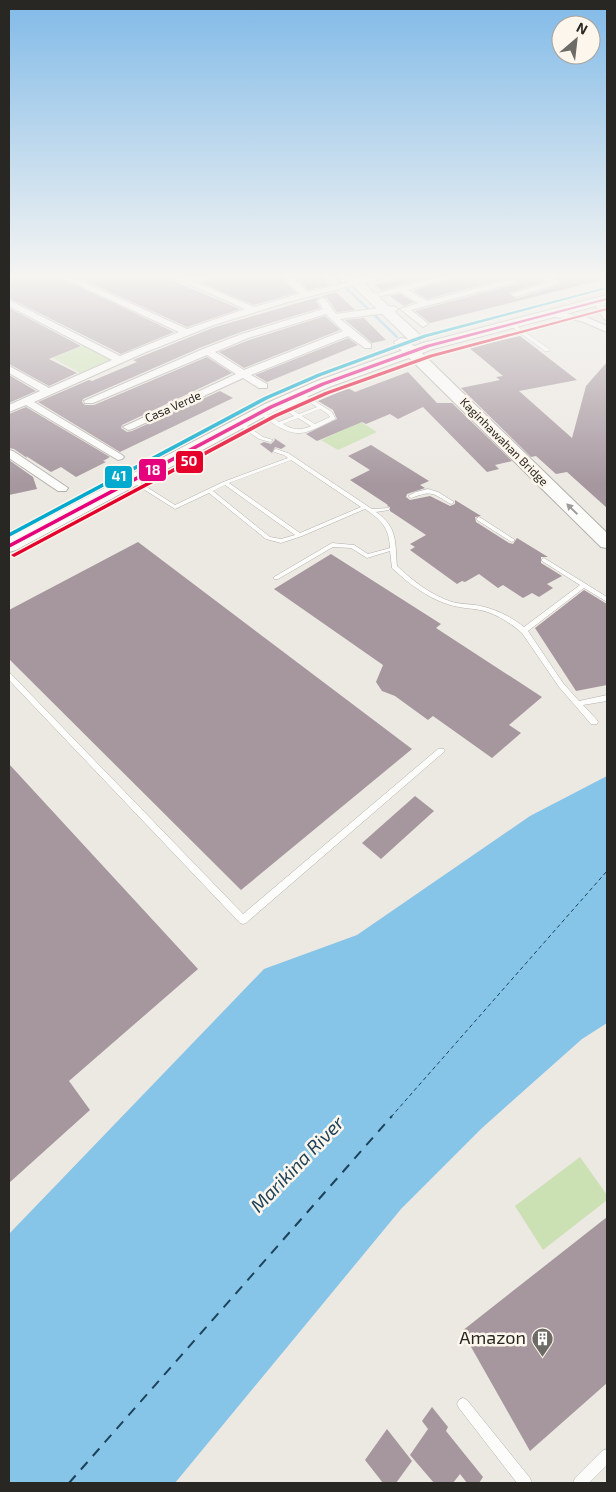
<svg xmlns="http://www.w3.org/2000/svg" width="616" height="1492" font-family="'Exo 2',sans-serif">
<style>
.green{fill:#cbe1b3}
.water{fill:#86c4e8}
.lines{fill:none;stroke-linecap:round;stroke-linejoin:round}
.stream{stroke:#86c4e8;stroke-width:2.5}
.ferry-far1{stroke:#1d435a;stroke-width:1;stroke-dasharray:4 3;stroke-linecap:butt}
.ferry{stroke:#1d435a;stroke-width:2;stroke-dasharray:10 8;stroke-linecap:butt}
.building{fill:#a6979f}
.lane-casing{stroke:#b3b0ac;stroke-width:1}
.street-casing{stroke:#b3b0ac;stroke-width:2}
.secondary-casing{stroke:#b3b0ac;stroke-width:2}
.primary-casing{stroke:#b3b0ac;stroke-width:2}
.lane{fill:#fcfcfb;fill-rule:evenodd}
.street{fill:#fcfcfb;fill-rule:evenodd}
.secondary{fill:#fcfcfb;fill-rule:evenodd}
.primary{fill:#fcfcfb;fill-rule:evenodd}
.bus-1-casing{stroke:#fdf6ec;stroke-width:3}
.bus-2-casing{stroke:#fdf6ec;stroke-width:3}
.bus-3-casing{stroke:#fdf6ec;stroke-width:3}
.bus-1{fill:#e5007d;fill-rule:evenodd}
.bus-2{fill:#e4002b;fill-rule:evenodd}
.bus-3{fill:#00a9ce;fill-rule:evenodd}
.oneway{fill:#9d9c9a}
.labels{text-anchor:middle;stroke-width:5;stroke-linejoin:round;paint-order:stroke}
.far-street-label{font-size:12px;fill:#292723;stroke:#fdf6ec}
.near-poi-label{font-size:18px;fill:#292723;stroke:#fdf6ec;text-anchor:end}
.near-water-label{font-size:19px;font-style:italic;fill:#1d435a;stroke:#fdf6ec}
.line-badge{stroke:#fdf6ec;stroke-width:2}
.badge-label{font-size:14px;text-anchor:middle;font-weight:bold;fill:#fff}
</style>
<rect width="100%" height="100%" fill="#ece8e2"/>
<path class="green" d="M85 345 112 359 80 373 53 358Z
M361 422 377 432 338 450 321 440Z
M580 1157 607 1195V1200L543 1250 515 1206Z"/>
<path class="water" d="M607 776V1023L582 1039 482 1128 401 1209 175 1483H9V1234L264 969 357 935 530 816Z"/>
<g class="lines">
<path class="stream" d="M334 276 397 337"/>
<path class="ferry-far1" d="M391 1117 607 871"/>
<path class="ferry" d="M69 1483 392 1116"/>
</g>
<path class="building" d="M9 276H57L174 332 121 354 9 298Z
M75 276H161L240 309 187 327Z
M217 276H280L296 293 254 305 201 283Z
M294 276H319L329 285 308 290Z
M412 276H434L382 290 374 285Z
M458 276H539L546 281 509 293 516 299 563 284 554 276H600L601 280 430 323 415 311 517 284 519 282 513 277 427 299 413 291Z
M336 292 355 310 337 312 327 298 321 296 316 301 320 308 241 332 202 347 83 399 82 402 85 405H94L207 357 232 373 122 425 121 428 127 432 132 431 220 391 233 398 120 452 38 402 89 380 92 381 137 362 133 360 215 327Z
M400 294 414 302 404 306 390 296Z
M9 308 81 346 49 359 77 373 49 386 9 364Z
M325 316 340 330 244 368 219 352 249 340Z
M364 318 386 340 372 343 345 320Z
M520 336 577 380 519 391 572 438 586 386 607 362V508L567 472 556 474 536 456 531 457 461 388 500 380 496 377 503 376 467 346H476Z
M348 338 358 345 267 382 255 375Z
M408 372 437 403H452L512 461 495 465 499 469 487 472 423 407 398 419 390 414 366 424 362 422 317 441 306 434 337 419 333 410 318 401 348 388 355 392Z
M9 375 36 391 9 403Z
M26 407 110 457 103 461 106 462 76 477 61 467 51 472 26 456 27 458 14 449 9 448V414Z
M274 438 286 446 281 449 275 447 272 453 260 444 264 442 271 444 275 440Z
M371 445 429 481 420 485 425 488 407 494 406 497 410 500 430 496 450 506 455 504V500L481 516 475 517 476 522 509 543 513 544 517 538 548 557H541V563L562 576 547 584 553 588 539 597 532 593 523 598 503 585 498 588 479 574 465 582 462 581 457 584 410 550 415 547 410 544 426 535 390 511V507L387 506 388 505 350 480 370 470 348 456Z
M9 460 33 477 37 489 9 495Z
M138 542 412 749 241 890 9 659V610Z
M331 554 441 624 436 628 542 697 509 725 521 733 492 758 433 716 428 720 395 696 382 691 376 682 383 665 274 589Z
M584 590 607 604V685L576 691 535 628Z
M9 764 198 969 69 1081 90 1110 9 1183Z
M415 796 434 811 381 859 362 843Z
M607 1217V1383L530 1451 462 1331Z
M432 1407 448 1427 446 1431 483 1477 479 1483H467L460 1474 453 1483H434L410 1455 428 1429 422 1421Z
M387 1429 412 1461 396 1483H383L365 1460Z"/>
<g class="lines">
<defs>
<path id="lane" d="M510 323H512L549 349V351H545L510 325Z
M298 393H302L332 412 335 418V419C324 424 309 434 297 433 283 432 267 420 258 412L262 411 268 415 282 408 276 405V403H280L285 406 303 398 298 395ZM306 400 317 407 299 414 289 408ZM320 409 328 414 330 417 315 424 302 416ZM285 410 294 416 279 422 272 417ZM298 418 311 426C300 431 293 430 283 424Z
M237 422H241L263 437 273 440 270 442 259 439 237 424Z
M276 449 288 453 372 509 389 508V510L376 512C398 527 395 543 397 566 413 581 431 595 452 602 460 604 468 604 475 605 494 608 510 616 524 627L580 585 542 561V559L544 558 607 597V602L584 588 528 631 563 683 579 701 607 695V701L583 705 597 720 598 722 597 724H591L559 687 522 633C508 621 492 611 474 609 464 608 456 607 447 604 426 597 408 583 392 568L390 551 367 558 351 548 333 547 278 579H274V577L332 543 354 545 368 554 390 548C389 527 381 520 365 509L302 536 281 543 266 539 209 493 175 509 129 480 134 479 175 505 223 482 288 458 284 455 274 452V450ZM291 460 361 507 300 533 229 483ZM225 485 295 535 281 539 270 537 213 491Z
M428 489 438 492 454 502 451 504 449 503C431 492 431 491 411 498L408 496 416 492Z
M479 517 481 518 515 540 512 542 510 541 477 520 476 519Z
M9 674H11L243 914 438 749H444L445 751 246 923 243 924 240 923 9 680Z
M463 1398 467 1400 530 1478 532 1483H517L459 1408 457 1404 459 1400Z
M607 1449V1465L589 1483H573L575 1478 602 1451Z"/>
<path id="street" d="M59 276H70L187 329 245 309 170 276H181L254 307 299 294 282 276H291L307 292 374 276H389L288 302 214 325 146 352 34 402 122 455 124 457 122 459 118 460 26 405 9 412V405L40 391 9 373V366L49 388 112 360 9 306V300L120 356 179 332Z
M442 276H456L408 290 427 301 513 279 517 282 411 310 426 322 428 324 423 327 400 309 418 303 400 292 377 297 373 294Z
M541 276H551L561 283 515 297 511 294 550 282Z
M604 297 607 298 604 307 607 311V320L604 319 596 307 601 298Z
M322 298 325 299 336 314 394 306 398 309 394 312 340 319 371 344V348H365L348 336 251 375 267 384V388H259L243 378 132 429 128 430 123 427 236 374 207 355 93 403H85L84 401 203 349 242 334 323 309 318 301ZM326 314 343 331 244 370 215 352 248 338Z
M552 311 586 317 607 326V332L581 321 549 316V312Z
M9 450 13 451 68 488 66 491H58L9 458Z"/>
<path id="secondary" d="M343 276H356L420 335 421 338 420 341H410Z
M401 338 406 339 426 357 607 533V548L601 547 396 345 394 342Z"/>
<path id="primary" d="M607 295V303L433 349 329 387 277 410 16 550 9 552V538L265 404 317 381 423 343Z"/>
</defs>
<use href="#lane" class="lane-casing"/>
<use href="#street" class="street-casing"/>
<use href="#secondary" class="secondary-casing"/>
<use href="#primary" class="primary-casing"/>
<use href="#lane" class="lane"/>
<use href="#street" class="street"/>
<use href="#secondary" class="secondary"/>
<use href="#primary" class="primary"/>
<defs>
<path id="bus-1" d="M607 298V300L430 347 325 385 273 408 9 548V544L269 406 321 383 426 345Z"/>
<path id="bus-2" d="M607 308V310L433 357 329 394 277 417 16 556 14 557 11 555 273 415 325 392 429 355Z"/>
<path id="bus-3" d="M603 288 606 289 427 337 321 376 268 399 9 537V533L264 397 317 374 423 335Z"/>
</defs>
<use href="#bus-1" class="bus-1-casing"/>
<use href="#bus-2" class="bus-2-casing"/>
<use href="#bus-3" class="bus-3-casing"/>
<use href="#bus-1" class="bus-1"/>
<use href="#bus-2" class="bus-2"/>
<use href="#bus-3" class="bus-3"/>
</g>
<defs><path id="oneway-solid" d="M-6-.8H1V-3.2L6.5 0L1 3.2V.8H-6Z" transform="scale(1.25)"/></defs>
<use class="oneway" href="#oneway-solid" transform="translate(572 509) rotate(-136)"/>
<linearGradient id="sky" x2="0" y2="1"><stop stop-color="#81bae8"/><stop offset="0.57" stop-color="#f6f5f2"/><stop offset="1" stop-color="#f6f5f2" stop-opacity="0"/></linearGradient>
<rect width="616" height="485" fill="url(#sky)"/>
<defs>
<symbol id="building-pin" viewBox="-11 -11 22 30"><path d="M0 17L-7.5 6A9.5 9.5 0 1 1 7.5 6Z" fill="#6d6b66" stroke="#fdf6ec"/><path d="M-4-6H4V6H1V3H-1V6H-4ZM-2.5-4.3h1.7v1.8h-1.7ZM.8-4.3h1.7v1.8H.8ZM-2.5-1h1.7V.8h-1.7ZM.8-1h1.7V.8H.8Z" fill="#fff"/></symbol>
</defs>
<g fill-rule="evenodd">
<use href="#building-pin" x="530" y="1326" width="25" height="34"/>
</g>
<g class="labels">
<g class="far-street-label">
<text transform="translate(173 407) rotate(-24)" y="4">Casa Verde</text>
<text transform="translate(504 442) rotate(45)" y="4">Kaginhawahan Bridge</text>
</g>
<g class="near-poi-label">
<text x="526" y="1344">Amazon</text>
</g>
<g class="near-water-label">
<text transform="translate(297 1164) rotate(-46)" y="7">Marikina River</text>
</g>
</g>
<g class="line-badge">
<rect x="175" y="450" width="29" height="24" rx="5" fill="#e4002b"/>
<rect x="138" y="458" width="29" height="24" rx="5" fill="#e5007d"/>
<rect x="104" y="465" width="29" height="24" rx="5" fill="#00a9ce"/>
</g>
<g class="badge-label">
<text x="189" y="466">50</text>
<text x="153" y="475">18</text>
<text x="119" y="481">41</text>
</g>
<rect width="616" height="1492" fill="none" stroke="#292723" stroke-width="20"/>
<g transform="translate(576 40) rotate(28)"><circle r="24" fill="#fdf6ec" stroke="#a8a39c"/>
<path d="M0-4L9 19L0 12L-9 19Z" fill="#6d6b66"/>
<text y="-8" font-size="14" font-weight="bold" text-anchor="middle" fill="#292723">N</text>
</g>
</svg>
